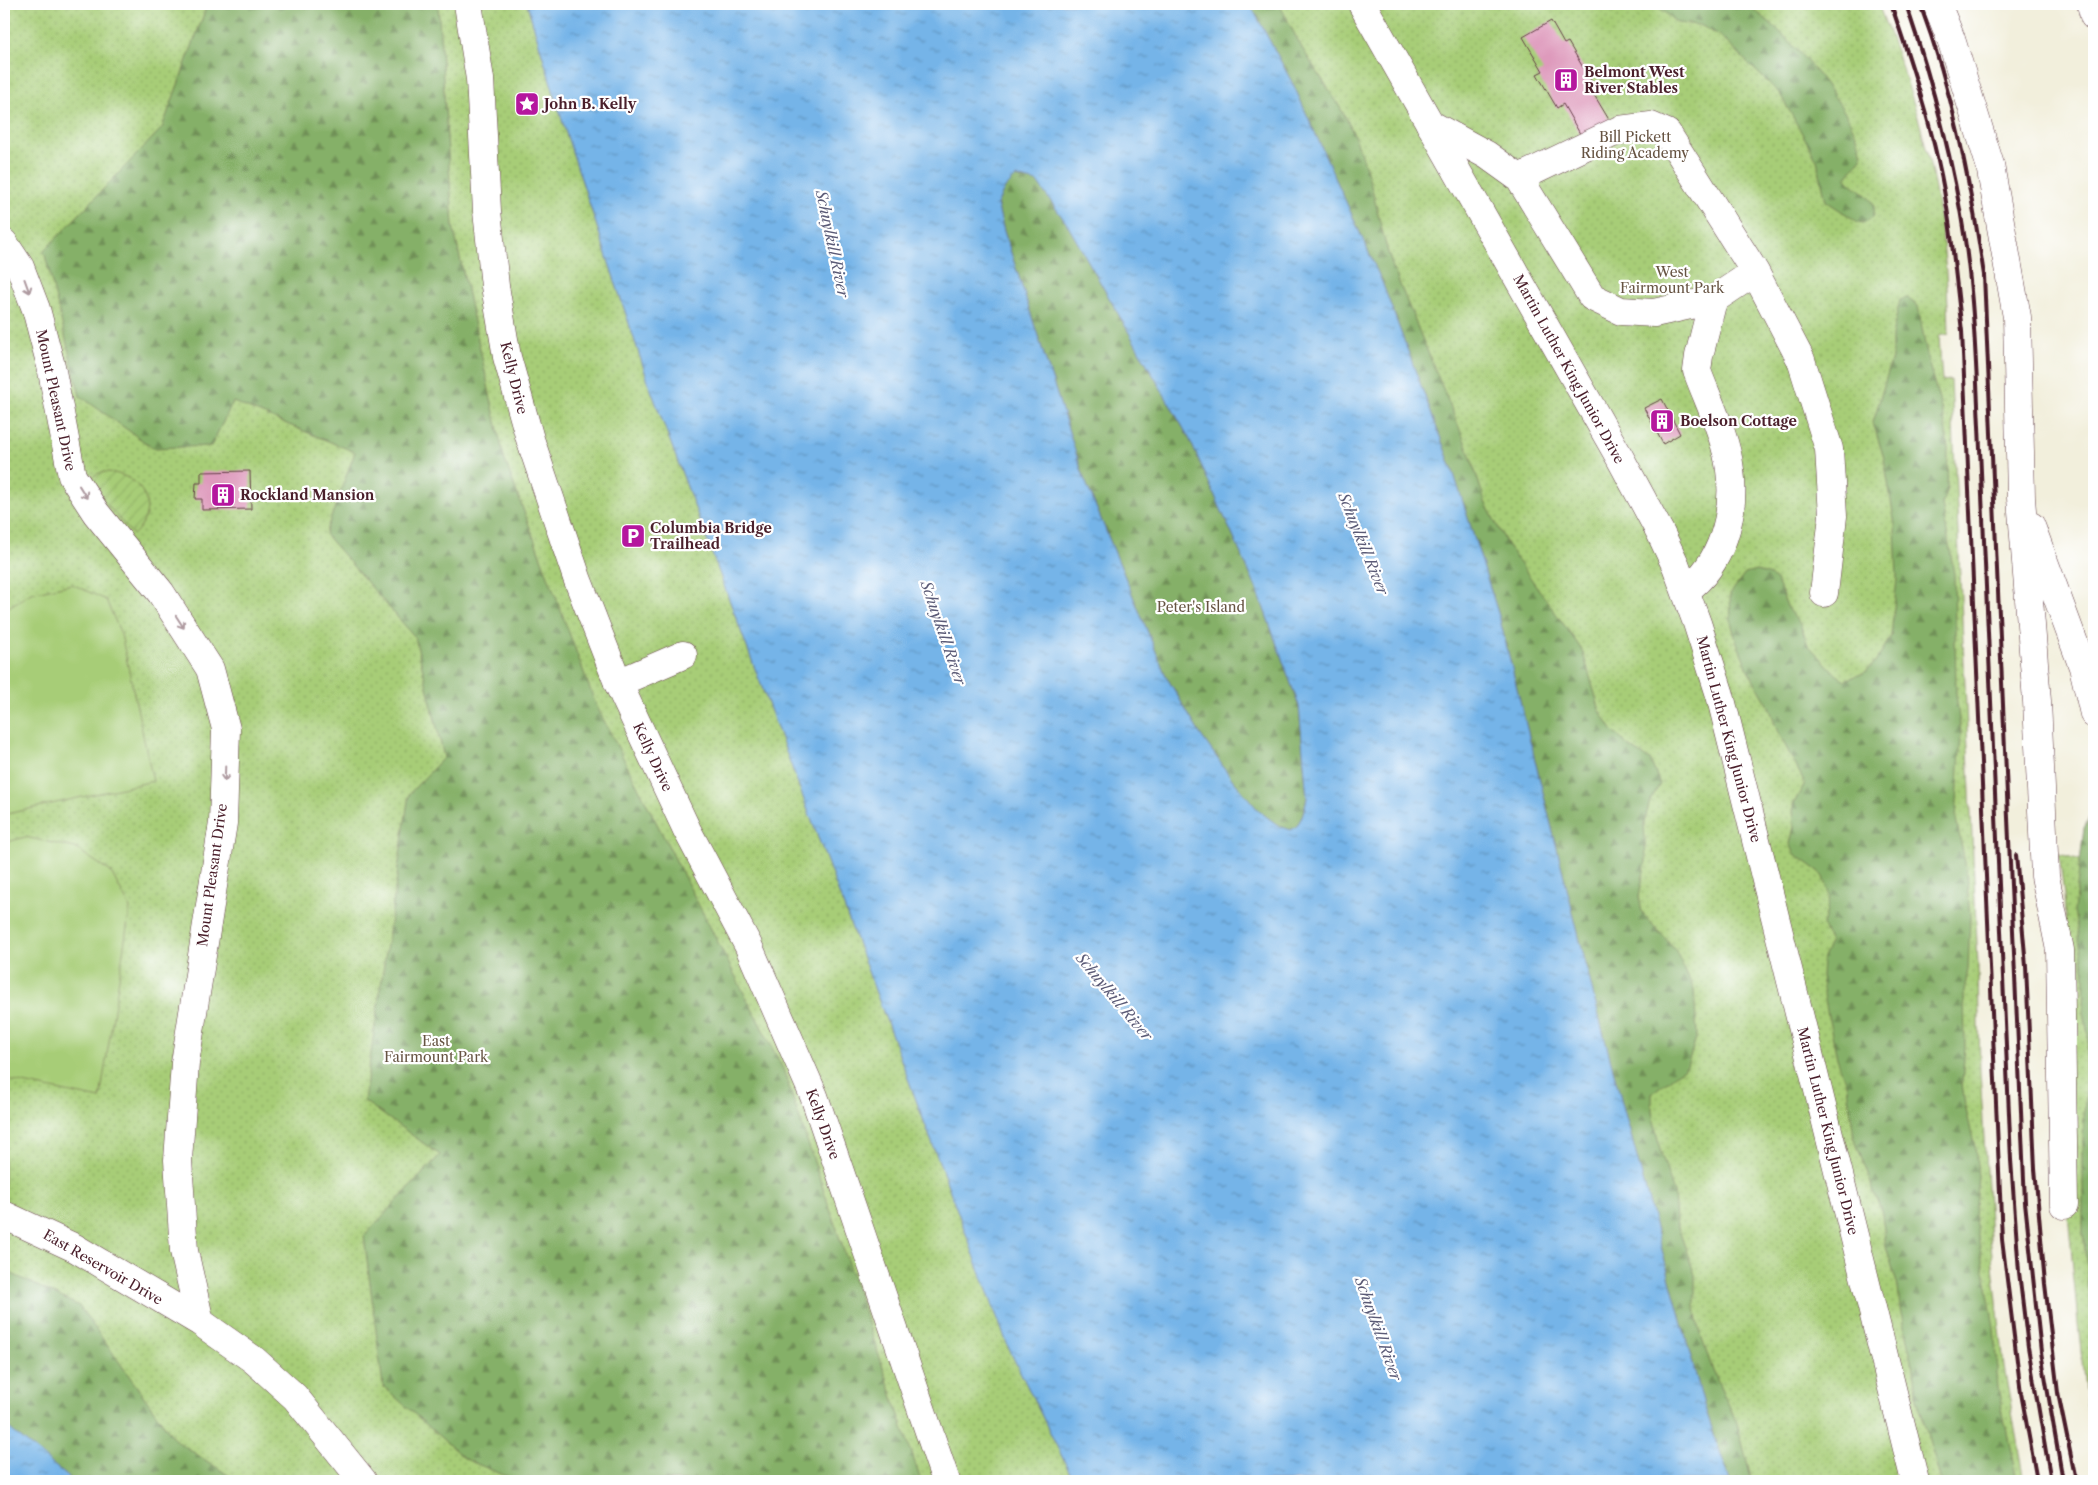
<svg xmlns="http://www.w3.org/2000/svg" width="2098" height="1485" font-family="'Libre Caslon Text',serif">
<style>
.grass{fill:url(#grass-dots);stroke:#787651}
.forest{fill:url(#forest-firs);stroke:#68684a}
.garden{fill:url(#garden-furrows);stroke:#787651}
.pitch{fill:#a7cd77;stroke:#787651}
.water{fill:url(#water-ripples);stroke:#5f6a8a;fill-rule:evenodd}
.building{fill:#de9abc}
.lines{fill:none;stroke-linecap:round;stroke-linejoin:round}
.minor-casing{stroke:#633e46;stroke-width:29}
.major-casing{stroke:#633e46;stroke-width:29}
.highway-casing{stroke:#633e46;stroke-width:29}
.minor{stroke:#fff;stroke-width:28}
.major{stroke:#fff;stroke-width:28}
.highway{stroke:#fff;stroke-width:28}
.rail{stroke:#4a1f2b;stroke-width:4}
.oneway{stroke:#ae9aa0}
.labels{text-anchor:middle;stroke-width:4.5;stroke-linejoin:round;paint-order:stroke}
.poi-label{font-size:14px;font-weight:bold;fill:#4a1f2b;stroke:#fff;text-anchor:start}
.park-label{font-size:14px;fill:#665342;stroke:#fff}
.street-label{font-size:14px;fill:#4a1f2b;stroke:#fff}
.water-label{font-size:15px;font-style:italic;fill:#5b5b77;stroke:#fff}
</style>
<defs>
<pattern id="grass-dots" width="8" height="8" patternUnits="userSpaceOnUse" patternTransform="scale(1.25)"><rect width="8" height="8" fill="#a7cd77"/><path d="M2 2h.1M6 6h.1" fill="none" stroke="#91b067" stroke-width="1.8" stroke-linecap="round"/></pattern>
<pattern id="forest-firs" width="22" height="20" patternUnits="userSpaceOnUse" patternTransform="scale(1.25)"><rect width="22" height="20" fill="#85b068"/><path d="M5 1l3.5 6h-7zM16 11l3.5 6h-7z" fill="#6f8f56"/></pattern>
<pattern id="garden-furrows" width="10" height="10" patternUnits="userSpaceOnUse" patternTransform="scale(1.25)"><rect width="10" height="10" fill="#a7cd77"/><path d="M-1 1l2-2M0 10L10 0M9 11l2-2" fill="none" stroke="#91b067"/></pattern>
<pattern id="water-ripples" width="26" height="14" patternUnits="userSpaceOnUse" patternTransform="scale(1.25)"><rect width="26" height="14" fill="#74b4e8"/><path d="M2 4q2-2 4 0t4 0M15 11q2-2 4 0t4 0" fill="none" stroke="#6192bc"/></pattern>
</defs>
<rect width="100%" height="100%" fill="#fff"/>
<filter id="ink" filterUnits="userSpaceOnUse"><feTurbulence type="fractalNoise" baseFrequency=".02" numOctaves="2"/><feDisplacementMap in="SourceGraphic" scale="10" xChannelSelector="R" yChannelSelector="G"/><feConvolveMatrix kernelMatrix="1 2 1 2 8 2 1 2 1" color-interpolation-filters="sRGB"/></filter>
<filter id="wash" filterUnits="userSpaceOnUse"><feTurbulence type="fractalNoise" baseFrequency=".0096" numOctaves="4" result="noise"/><feDisplacementMap in="SourceGraphic" scale="20" xChannelSelector="R" yChannelSelector="G"/><feGaussianBlur stdDeviation="1.12" result="paint"/><feColorMatrix in="noise" values="0 0 0 0 0 0 0 0 0 0 0 0 0 0 0 0 0 1.4 0 .05"/><feComposite in="paint" operator="in"/></filter>
<g filter="url(#wash)">
<rect width="100%" height="100%" fill="#f2efdc"/>
<path class="grass" d="M4 4H527L566 133 651 390 1009 1349 1074 1481H4Z
M1250 4H1878C1898 55 1917 106 1929 160 1942 216 1948 277 1949 334L1939 336 1942 381 1951 380 1978 965 1980 1071 1990 1237 2004 1366 2024 1481H1730L1499 616 1454 474 1382 282 1294 86Z
M2059 854 2094 863V1473L2078 1324 2063 1159 2069 999 2064 895Z"/>
<path class="forest" d="M203 4H438L453 226 504 458 596 705 783 1069 921 1481H518L465 1459 383 1386 364 1236 440 1155 364 1101 409 794 444 757 415 637 325 534 355 452 233 402 211 446 153 448 80 396 44 251 162 128 205 11Z
M1250 4H1279C1287 18 1294 34 1302 48 1322 81 1345 109 1359 147 1374 186 1379 228 1393 268L1468 449 1485 502 1509 548 1582 650 1600 711 1612 730 1628 746 1650 760 1660 784 1650 801 1644 823 1646 861 1639 896 1642 913 1675 949 1694 990 1697 1035 1687 1066 1652 1093V1112L1660 1150 1674 1193 1676 1222 1695 1275V1308L1702 1338 1713 1371 1737 1423 1752 1481H1730L1704 1405 1600 1021 1499 616 1454 474 1382 282 1294 86Z
M1655 4H1748C1757 13 1768 20 1777 29 1805 57 1860 119 1862 158L1846 178C1856 191 1880 197 1873 217L1863 223 1858 222 1826 201 1817 160 1780 94 1720 36 1700 25 1677 23Z
M1016 177 1037 182 1067 224 1189 438 1258 592 1299 706 1307 798 1302 817 1296 827 1290 830 1279 826 1259 811 1232 779 1200 734 1166 676 1084 478 1004 231 997 204 1005 188Z
M1907 298 1918 306 1928 361 1944 418 1948 449 1947 488 1942 504 1954 574 1956 695 1961 733 1956 819 1965 863 1970 917 1968 969 1964 992 1965 1046 1962 1083 1965 1106 1975 1147 1978 1177 1974 1214 1994 1327 1998 1389 2017 1481H1941L1917 1399 1912 1361 1900 1309 1898 1287 1886 1246 1882 1214 1854 1136 1847 1087 1837 1058 1827 1011 1821 977 1822 960 1830 943 1823 926 1830 897 1824 877 1820 872 1795 854 1790 844 1794 827 1793 805 1805 783 1777 730 1769 706 1750 674 1736 640 1731 622 1730 594 1745 574 1756 571 1768 574 1777 581 1789 611 1800 624 1808 645 1837 675 1845 680 1864 673 1875 663 1891 636 1897 579 1895 525 1884 458 1873 423 1892 358V336L1900 300Z
M2094 808V1337L2083 1232V1139L2088 1034 2084 1012 2085 973 2074 911 2084 828Z
M4 1270 79 1306 175 1440 237 1481H73L4 1424Z"/>
<path class="garden" d="M102 472C140 471 163 508 133 535L104 501 91 479 95 475Z"/>
<path class="pitch" d="M72 584 106 600 121 634 153 781 7 814 4 812V610L31 593Z
M25 837 75 848 111 872 130 908 100 1099 4 1079V843Z"/>
<path class="water" d="M527 4H1250L1294 86 1382 282 1454 474 1499 616 1600 1021 1704 1405 1730 1481H1074L1009 1349 651 390 566 133ZM1016 177 1037 182 1067 224 1189 438 1258 592 1299 706 1307 798 1302 817 1296 827 1291 830 1279 826 1259 811 1232 779 1200 734 1166 676 1084 478 1004 231 997 204 1005 188Z
M4 1424 73 1481H4Z"/>
<g id="blocks">
<path class="building" d="M1551 21 1564 44 1568 42 1594 86 1590 88 1611 123 1583 139 1563 104 1557 108 1537 74 1543 71 1523 37Z
M1662 399 1680 434 1663 444 1644 408Z
M250 471 251 509 202 510V499H195L196 483H201V472Z"/>
</g>
</g>
<g filter="url(#ink)">
<use href="#blocks" fill-opacity="0" stroke="#633e46" stroke-width="1"/>
<g class="lines">
<defs>
<path id="minor" d="M1937 4 1951 39 1990 165 2017 317 2021 498 2037 701 2045 876 2060 950 2064 1205
M1430 124 1487 155 1519 178 1592 297 1621 311 1654 313 1713 300 1755 272 1667 133 1651 126 1619 130 1519 178
M4 243 20 267 36 309 51 366 72 476 96 513 161 593 210 669 226 729 223 823 185 1063 178 1160 184 1251 200 1322
M1755 272 1801 360 1829 449 1833 516 1824 593
M2031 526 2083 667 2094 714
M1686 590C1722 565 1736 513 1730 470 1726 437 1709 403 1697 371L1699 356 1713 300
M618 683 683 655
M4 1215 75 1248 200 1322 254 1360 295 1397 363 1481"/>
<path id="major" d="M468 4 480 79 487 211 495 286 507 357 530 439 577 578 618 683 687 830 748 945 814 1096 946 1481
M1362 4 1620 458 1660 532 1676 566 1697 623 1720 695 1915 1481"/>
<path id="highway" d="M2091 4 2094 16"/>
</defs>
<use href="#minor" class="minor-casing"/>
<use href="#major" class="major-casing"/>
<use href="#highway" class="highway-casing"/>
<use href="#minor" class="minor"/>
<use href="#major" class="major"/>
<use href="#highway" class="highway"/>
<path class="rail" d="M1891 4C1909 56 1926 107 1938 161 1951 217 1955 274 1962 331L2002 1239 2021 1393 2037 1481
M1906 4C1932 81 1953 159 1965 240 1974 301 1976 364 1979 426L2011 1160 2019 1272 2028 1347 2051 1481
M1920 4C1953 92 1970 182 1984 275L2025 1202 2041 1352 2063 1481
M2016 855 2026 966 2035 1169 2045 1284 2058 1393 2076 1481"/>
</g>
<defs><path id="oneway-shaft" d="M-6 0H5M1.5-3L5.5 0L1.5 3" fill="none" stroke-width="1.6" stroke-linecap="round" stroke-linejoin="round" transform="scale(1.25)"/></defs>
<g class="oneway">
<use href="#oneway-shaft" transform="translate(27 286) rotate(70)"/>
<use href="#oneway-shaft" transform="translate(83 492) rotate(58)"/>
<use href="#oneway-shaft" transform="translate(180 622) rotate(57)"/>
<use href="#oneway-shaft" transform="translate(225 774) rotate(92)"/>
</g>
</g>
<defs>
<symbol id="building-square" viewBox="-11 -11 22 22"><rect x="-9" y="-9" width="18" height="18" rx="4" fill="#b5179e" stroke="#fff"/><path d="M-4-6H4V6H1V3H-1V6H-4ZM-2.5-4.3h1.7v1.8h-1.7ZM.8-4.3h1.7v1.8H.8ZM-2.5-1h1.7V.8h-1.7ZM.8-1h1.7V.8H.8Z" fill="#fff"/></symbol>
<symbol id="sight-square" viewBox="-11 -11 22 22"><rect x="-9" y="-9" width="18" height="18" rx="4" fill="#b5179e" stroke="#fff"/><path d="M0-6L1.8-2.2L6-1.7L2.9 1.2L3.7 5.4L0 3.3L-3.7 5.4L-2.9 1.2L-6-1.7L-1.8-2.2Z" fill="#fff"/></symbol>
<symbol id="parking-square" viewBox="-11 -11 22 22"><rect x="-9" y="-9" width="18" height="18" rx="4" fill="#b5179e" stroke="#fff"/><path d="M-3.5-5.5H1a3.5 3.5 0 0 1 0 7H-1V5.5H-3.5ZM-1-3.4V-.6H.8a1.4 1.4 0 0 0 0-2.8Z" fill="#fff"/></symbol>
</defs>
<g fill-rule="evenodd">
<use href="#building-square" x="1552" y="66" width="28" height="28"/>
<use href="#sight-square" x="513" y="90" width="28" height="28"/>
<use href="#building-square" x="1648" y="407" width="28" height="28"/>
<use href="#building-square" x="209" y="481" width="28" height="28"/>
<use href="#parking-square" x="619" y="522" width="28" height="28"/>
</g>
<g class="labels">
<g class="poi-label">
<text x="1584" y="77">Belmont West<tspan x="1584" dy="16">River Stables</tspan></text>
<text x="544" y="109">John B. Kelly</text>
<text x="1680" y="426">Boelson Cottage</text>
<text x="240" y="500">Rockland Mansion</text>
<text x="650" y="533">Columbia Bridge<tspan x="650" dy="16">Trailhead</tspan></text>
</g>
<g class="park-label">
<text x="1635" y="142">Bill Pickett<tspan x="1635" dy="16">Riding Academy</tspan></text>
<text x="1672" y="277">West<tspan x="1672" dy="16">Fairmount Park</tspan></text>
<text x="1201" y="612">Peter's Island</text>
<text x="436" y="1046">East<tspan x="436" dy="16">Fairmount Park</tspan></text>
</g>
<g class="street-label">
<text transform="translate(1569 369) rotate(61)" y="5">Martin Luther King Junior Drive</text>
<text transform="translate(514 378) rotate(76)" y="5">Kelly Drive</text>
<text transform="translate(56 400) rotate(78)" y="5">Mount Pleasant Drive</text>
<text transform="translate(1729 739) rotate(75)" y="5">Martin Luther King Junior Drive</text>
<text transform="translate(653 757) rotate(65)" y="5">Kelly Drive</text>
<text transform="translate(212 875) rotate(-82)" y="5">Mount Pleasant Drive</text>
<text transform="translate(823 1124) rotate(70)" y="5">Kelly Drive</text>
<text transform="translate(1828 1131) rotate(76)" y="5">Martin Luther King Junior Drive</text>
<text transform="translate(103 1267) rotate(30)" y="5">East Reservoir Drive</text>
</g>
<g class="water-label">
<text transform="translate(832 244) rotate(78)" y="5">Schuylkill River</text>
<text transform="translate(1363 544) rotate(68)" y="5">Schuylkill River</text>
<text transform="translate(943 633) rotate(71)" y="5">Schuylkill River</text>
<text transform="translate(1114 997) rotate(50)" y="5">Schuylkill River</text>
<text transform="translate(1378 1329) rotate(70)" y="5">Schuylkill River</text>
</g>
</g>
<rect width="2098" height="1485" fill="none" stroke="#fff" stroke-width="20"/>
</svg>
